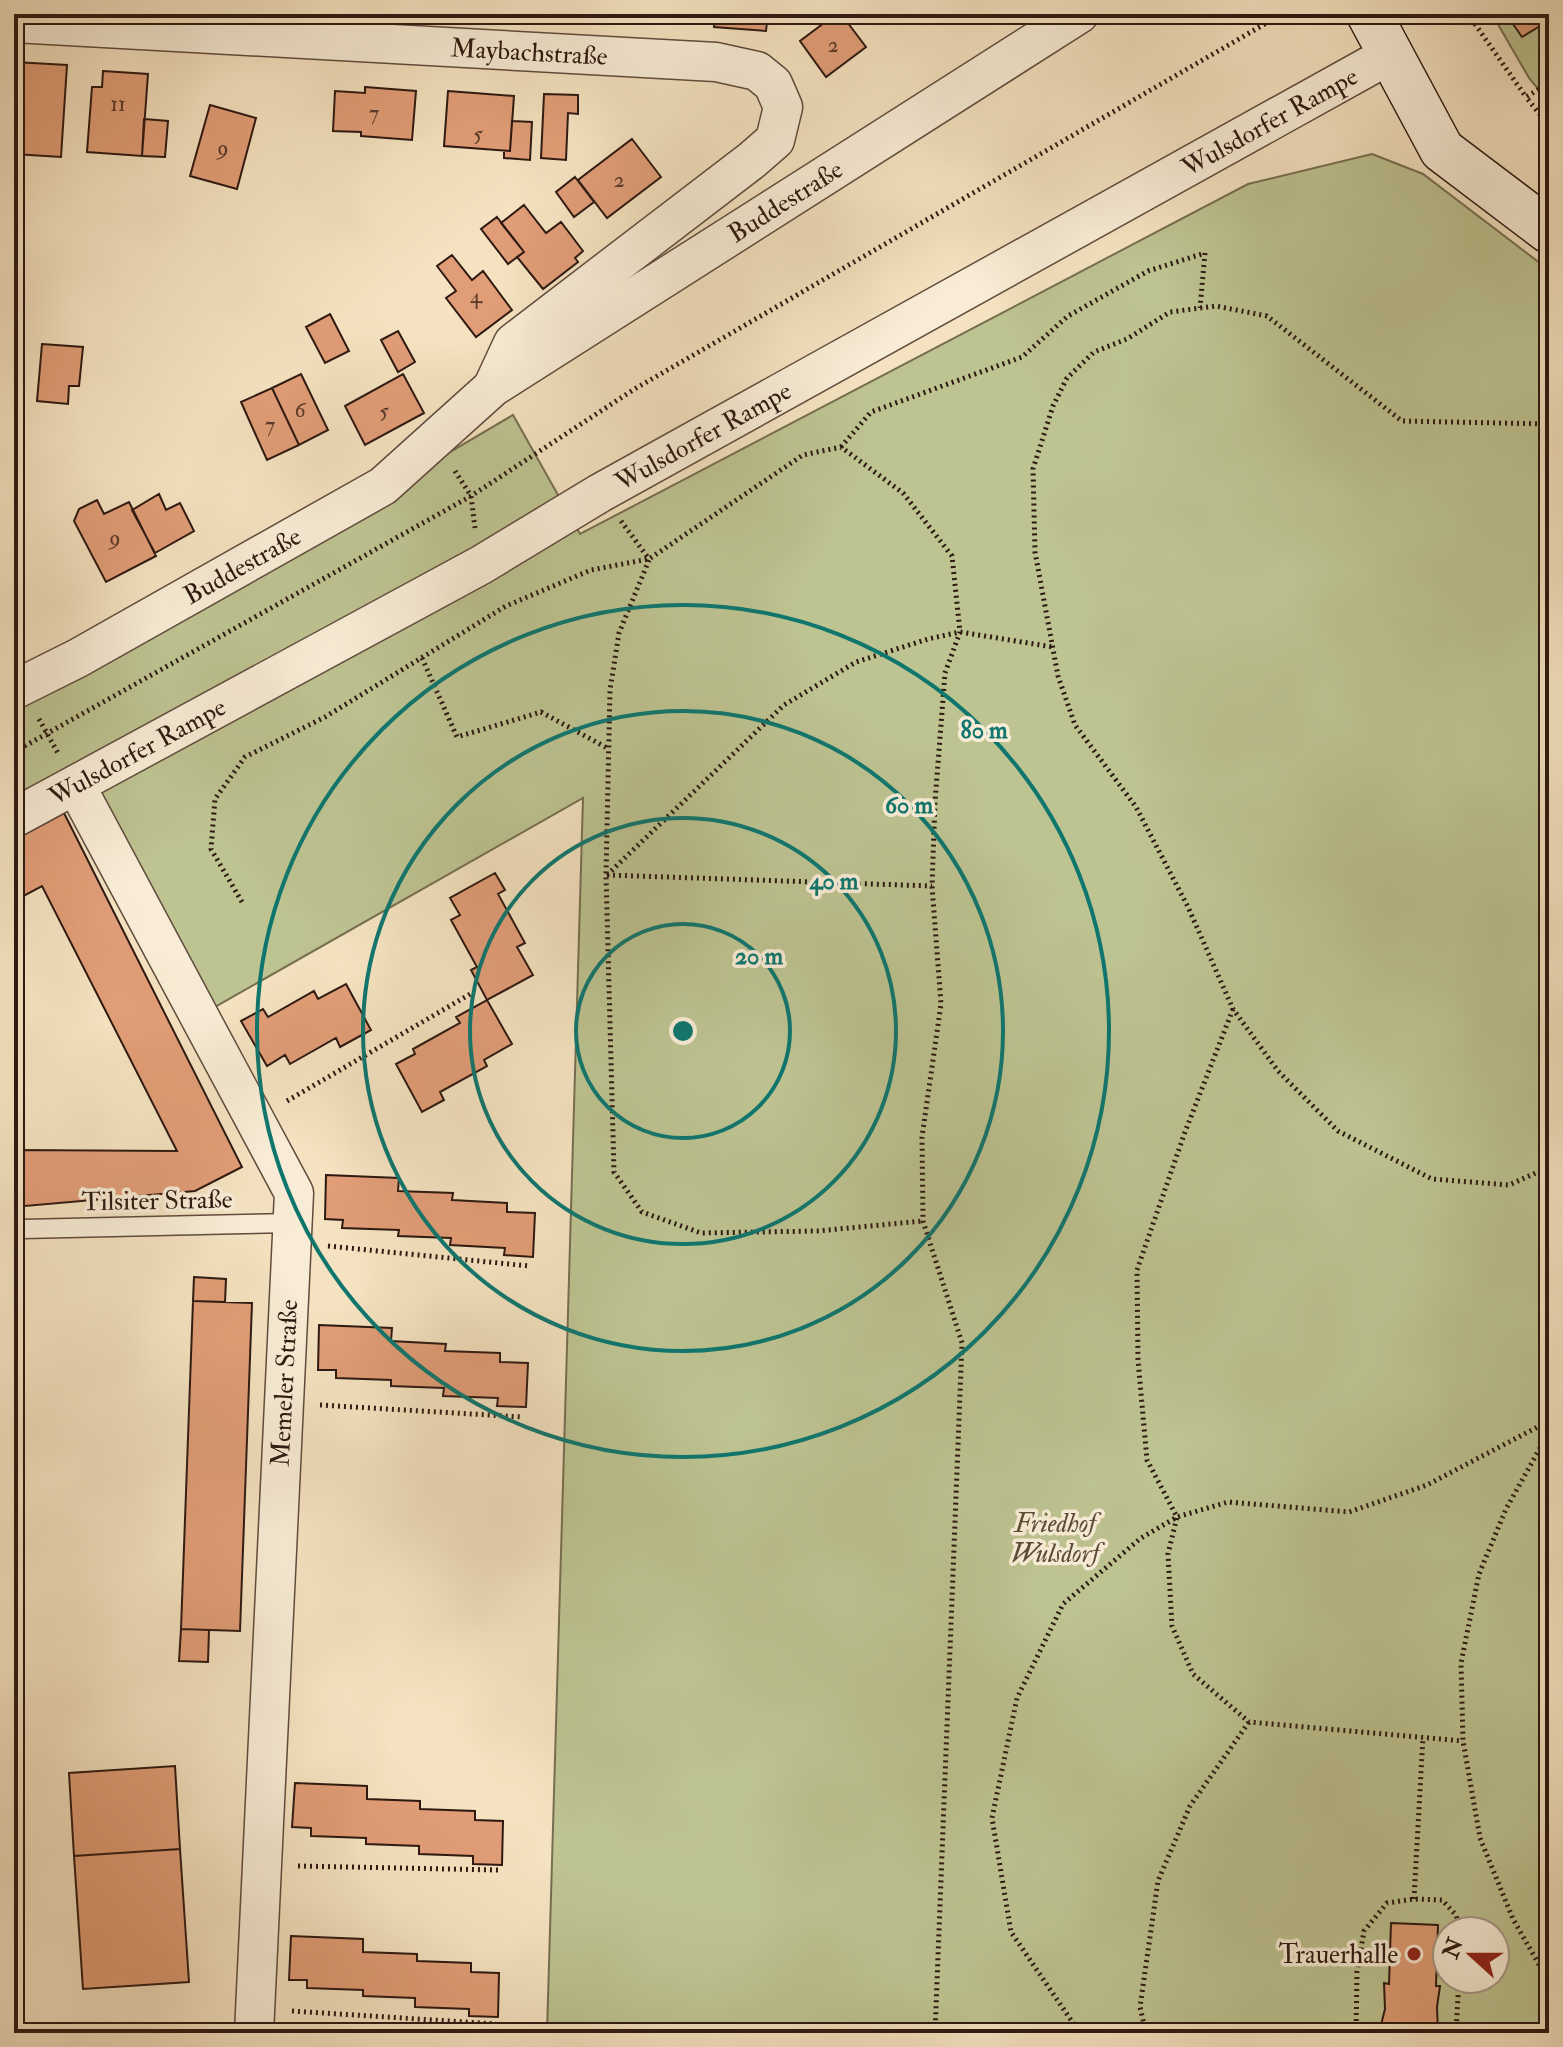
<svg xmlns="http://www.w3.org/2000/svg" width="1563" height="2047" font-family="'IM FELL Double Pica',serif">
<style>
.green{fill:#bdc391;stroke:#766e51;stroke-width:2;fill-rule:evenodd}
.building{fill:#e19d77;stroke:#2e1911;stroke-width:2}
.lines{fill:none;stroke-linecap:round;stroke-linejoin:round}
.lane-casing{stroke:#604b3d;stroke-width:21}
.street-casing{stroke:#604b3d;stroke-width:41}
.secondary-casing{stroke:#2e1911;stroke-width:47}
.path{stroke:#2e1911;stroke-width:5;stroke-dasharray:2 4;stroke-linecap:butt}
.lane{stroke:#f8ecd6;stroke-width:18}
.street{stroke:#f8ecd6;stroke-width:38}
.secondary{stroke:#f8ecd6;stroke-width:44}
.ring{fill:none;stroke:#0f766e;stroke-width:4}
.poi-dot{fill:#8f2418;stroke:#f8ecd6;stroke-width:3}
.labels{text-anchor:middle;stroke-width:7;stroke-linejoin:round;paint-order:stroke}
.number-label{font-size:22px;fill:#5b3a2a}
.street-label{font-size:26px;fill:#2e1911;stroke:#f8ecd6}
.park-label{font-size:26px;font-style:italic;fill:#594c37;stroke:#f8ecd6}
.poi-label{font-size:26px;fill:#2e1911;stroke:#f8ecd6;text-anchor:end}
.centre{fill:#0f766e;stroke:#f8ecd6;stroke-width:4}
.ring-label{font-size:24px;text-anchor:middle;font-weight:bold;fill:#0f766e;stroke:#f8ecd6;stroke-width:7;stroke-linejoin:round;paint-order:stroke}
</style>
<rect width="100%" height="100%" fill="#f4e2c0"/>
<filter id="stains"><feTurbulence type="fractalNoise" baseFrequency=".0025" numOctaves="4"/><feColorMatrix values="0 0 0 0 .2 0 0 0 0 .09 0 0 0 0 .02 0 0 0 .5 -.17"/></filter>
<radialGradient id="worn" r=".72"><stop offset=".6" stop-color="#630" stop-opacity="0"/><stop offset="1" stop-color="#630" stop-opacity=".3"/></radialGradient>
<path class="green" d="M1492 14H1549V102L1529 78Z
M1372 154 1423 174 1549 270V2033H547L583 798 213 1008 100 796 14 802V703L88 665 513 415 580 534 1248 184ZM1447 1931H1495V1979H1447Z"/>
<path class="building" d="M565 14H607V20L565 16Z
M715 14H768L766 31 714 27Z
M836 14H841L866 47 826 77 800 41Z
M1506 14H1533L1540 26 1522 37Z
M14 62 67 65 61 157 14 154Z
M103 71 148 74 142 156 87 152 92 87H102Z
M365 87 416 91 412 140 361 136V132L333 131 335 91 365 93Z
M448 91 514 96 510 151 444 146Z
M544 94 578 95V114L568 113 566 160 541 158Z
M210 105 256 118 237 189 190 176Z
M144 119 168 121 165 157 142 156Z
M512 121 532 122 530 160 504 158V151H510Z
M632 139 661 177 607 218 578 180Z
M575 177 594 202 574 217 556 192Z
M524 205 546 233 561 222 583 251 575 258 578 262 543 289 517 257 524 252 501 223Z
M497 217 524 252 508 264 481 229Z
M452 255 472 280 483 271 512 310 476 337 446 298 456 291 437 266Z
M330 314 349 351 325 363 306 327Z
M398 331 415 362 398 372 381 340Z
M42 344 83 347 79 386H69L68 404 37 401Z
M301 374 328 430 299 445 272 388Z
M403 374 424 413 365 445 345 406Z
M272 388 299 445 267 460 241 402Z
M159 494 166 510 180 503 194 531 155 553 132 510Z
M97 500 104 514 129 502 156 556 106 582 74 521 79 509Z
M64 813 242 1167 195 1191 14 1207V1150L177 1151 42 886 14 901V840Z
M495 873 505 890 498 894 525 943 517 947 533 975 487 1000 471 970 477 967 451 920 460 915 450 898Z
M346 984 371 1030 340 1047 336 1038 290 1064 285 1055 267 1066 241 1021 263 1009 268 1017 314 991 318 999Z
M487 1000 512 1044 484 1060 487 1066 440 1092 444 1100 422 1112 396 1064 415 1054 413 1049 460 1023 456 1017Z
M326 1175 399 1178 398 1191 453 1193 452 1200 507 1203V1212L535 1213 533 1257 504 1255 505 1248 450 1245 451 1238 398 1236 399 1230 342 1228 343 1220 325 1219Z
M194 1277 226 1279 225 1302 193 1301Z
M193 1301 252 1303 240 1631 181 1629Z
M319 1325 392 1328 391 1341 446 1344 445 1351 500 1353V1362L528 1363 526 1407 497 1406 498 1398 443 1396 444 1388 391 1386V1380L336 1378V1370H318Z
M181 1629 209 1630 208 1662 179 1661Z
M175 1766 180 1849 74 1856 69 1773Z
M295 1783 367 1786V1799L420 1801V1809L475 1811V1820L503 1821 502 1865 473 1864V1856L419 1854V1846L366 1844V1838L311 1836V1828L292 1827Z
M180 1849 189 1982 83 1989 74 1856Z
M1391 1923 1438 1925 1436 1986H1440L1437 2007 1438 2033H1388L1389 2025H1381L1385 2009 1384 1983 1389 1984Z
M291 1936 363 1939V1952L417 1954V1961L471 1963V1972L499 1973 498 2017 469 2016V2009L415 2007V1998L363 1996V1990L307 1988V1980H289Z"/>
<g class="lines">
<defs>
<path id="lane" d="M23 1229 292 1223"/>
<g id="street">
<path id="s1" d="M14 23 716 62 757 71 773 84 783 107 775 140 752 160 513 343 494 384"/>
<path id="s2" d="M14 690 78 658 383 486 493 387 1079 14"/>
<path d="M76 786 294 1193 254 2033"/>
<path id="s3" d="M14 818 481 565 600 493 1391 54"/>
</g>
<path id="secondary" d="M1369 14 1442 150 1549 231"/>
</defs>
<use href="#lane" class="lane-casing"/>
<use href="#street" class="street-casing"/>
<use href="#secondary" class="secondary-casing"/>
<path class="path" d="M1468 14 1526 97
M1549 83 1526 97 1549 126
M1549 424 1402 421 1267 316 1216 306 1170 312 1127 339 1094 352 1067 378 1053 406 1033 469 1035 552 1058 676 1075 725 1136 807 1188 907 1233 1009 1278 1071 1338 1131 1432 1179 1509 1185 1549 1167
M841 447 871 412 1022 357 1068 316 1148 271 1205 253 1200 308
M455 471 471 496 475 528
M621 521 649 559
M649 560 619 633 610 690 606 875 614 1172 642 1212 701 1233 817 1231 923 1221
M422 658 457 737 541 712 609 749
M39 719 59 755
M14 752 471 496 633 390 1282 14
M607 875 784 705 856 662 928 639 960 632 1053 647
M607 875 932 886
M242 902 211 849 215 799 245 757 325 717 506 606 591 570 649 559 803 455 841 447 903 493 952 556 960 632 945 673 935 802 932 886 941 1004 922 1137 923 1221 962 1343 935 2033
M1233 1009 1185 1132 1137 1270 1138 1360 1147 1460 1177 1517 1168 1554 1172 1626 1193 1674 1249 1722 1463 1741
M287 1101 472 993
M328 1246 529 1266
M320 1405 522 1417
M1549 1432 1506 1509 1479 1574 1461 1663 1463 1741 1480 1838 1513 1919 1549 1982
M298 1866 498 1870
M1414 1899 1423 1737
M292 2011 496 2024
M1083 2033 1073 2023 1011 1932 992 1818 1017 1698 1063 1604 1141 1538 1177 1517 1228 1502 1349 1512 1427 1485 1549 1421
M1146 2033 1140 2007 1158 1881 1190 1806 1249 1722
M1356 2033 1357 1972 1364 1931 1387 1903 1414 1899 1442 1900 1456 1915 1460 1931
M1456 2033 1459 1979"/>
<use href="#lane" class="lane"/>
<use href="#street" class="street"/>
<use href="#secondary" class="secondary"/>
</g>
<g class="ring">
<circle cx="683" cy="1031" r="107"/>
<circle cx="683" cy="1031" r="213"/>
<circle cx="683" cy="1031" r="320"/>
<circle cx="683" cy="1031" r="426"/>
</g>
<circle class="poi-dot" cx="1414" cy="1954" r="8"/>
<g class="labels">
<g class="number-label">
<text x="833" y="52">2</text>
<text x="118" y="111">11</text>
<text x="374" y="120">7</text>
<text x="478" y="141">5</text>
<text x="223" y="155">9</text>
<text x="619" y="187">2</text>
<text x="476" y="303">4</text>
<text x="300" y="417">6</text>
<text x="384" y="418">5</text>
<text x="270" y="432">7</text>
<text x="115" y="545">9</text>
</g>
<g class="street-label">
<text dy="9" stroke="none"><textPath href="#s1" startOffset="516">Maybachstraße</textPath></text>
<text dy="9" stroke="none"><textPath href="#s3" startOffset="1436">Wulsdorfer Rampe</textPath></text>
<text dy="9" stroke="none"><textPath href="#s2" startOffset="916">Buddestraße</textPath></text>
<text dy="9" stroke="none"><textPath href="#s3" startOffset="788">Wulsdorfer Rampe</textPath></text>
<text dy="9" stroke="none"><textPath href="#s2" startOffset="260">Buddestraße</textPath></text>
<text dy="9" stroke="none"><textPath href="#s3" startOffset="140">Wulsdorfer Rampe</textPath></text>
<text transform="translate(157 1200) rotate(-1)" y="9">Tilsiter Straße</text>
<text transform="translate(284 1383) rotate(-87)" y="9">Memeler Straße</text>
</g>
<g class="park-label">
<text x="1055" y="1532">Friedhof<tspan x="1055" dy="30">Wulsdorf</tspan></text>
</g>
<g class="poi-label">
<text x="1398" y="1963">Trauerhalle</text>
</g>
</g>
<circle cx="683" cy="1031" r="12" class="centre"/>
<g class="ring-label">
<text x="984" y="738">80 m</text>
<text x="909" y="813">60 m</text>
<text x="834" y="889">40 m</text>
<text x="759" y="964">20 m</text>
</g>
<rect width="1563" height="2047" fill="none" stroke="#f4e2c0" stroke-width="48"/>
<rect x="16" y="16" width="1531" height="2015" fill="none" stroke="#2e1911" stroke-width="4"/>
<rect x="24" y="24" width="1515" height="1999" fill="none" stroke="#2e1911" stroke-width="2"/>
<g transform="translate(1471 1955) rotate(291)"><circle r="38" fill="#f8ecd6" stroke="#a79887" stroke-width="2"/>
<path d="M0-6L14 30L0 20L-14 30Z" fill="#8f2418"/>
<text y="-12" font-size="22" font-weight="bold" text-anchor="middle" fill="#2e1911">N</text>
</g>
<rect width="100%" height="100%" filter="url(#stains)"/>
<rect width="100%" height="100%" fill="url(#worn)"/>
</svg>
